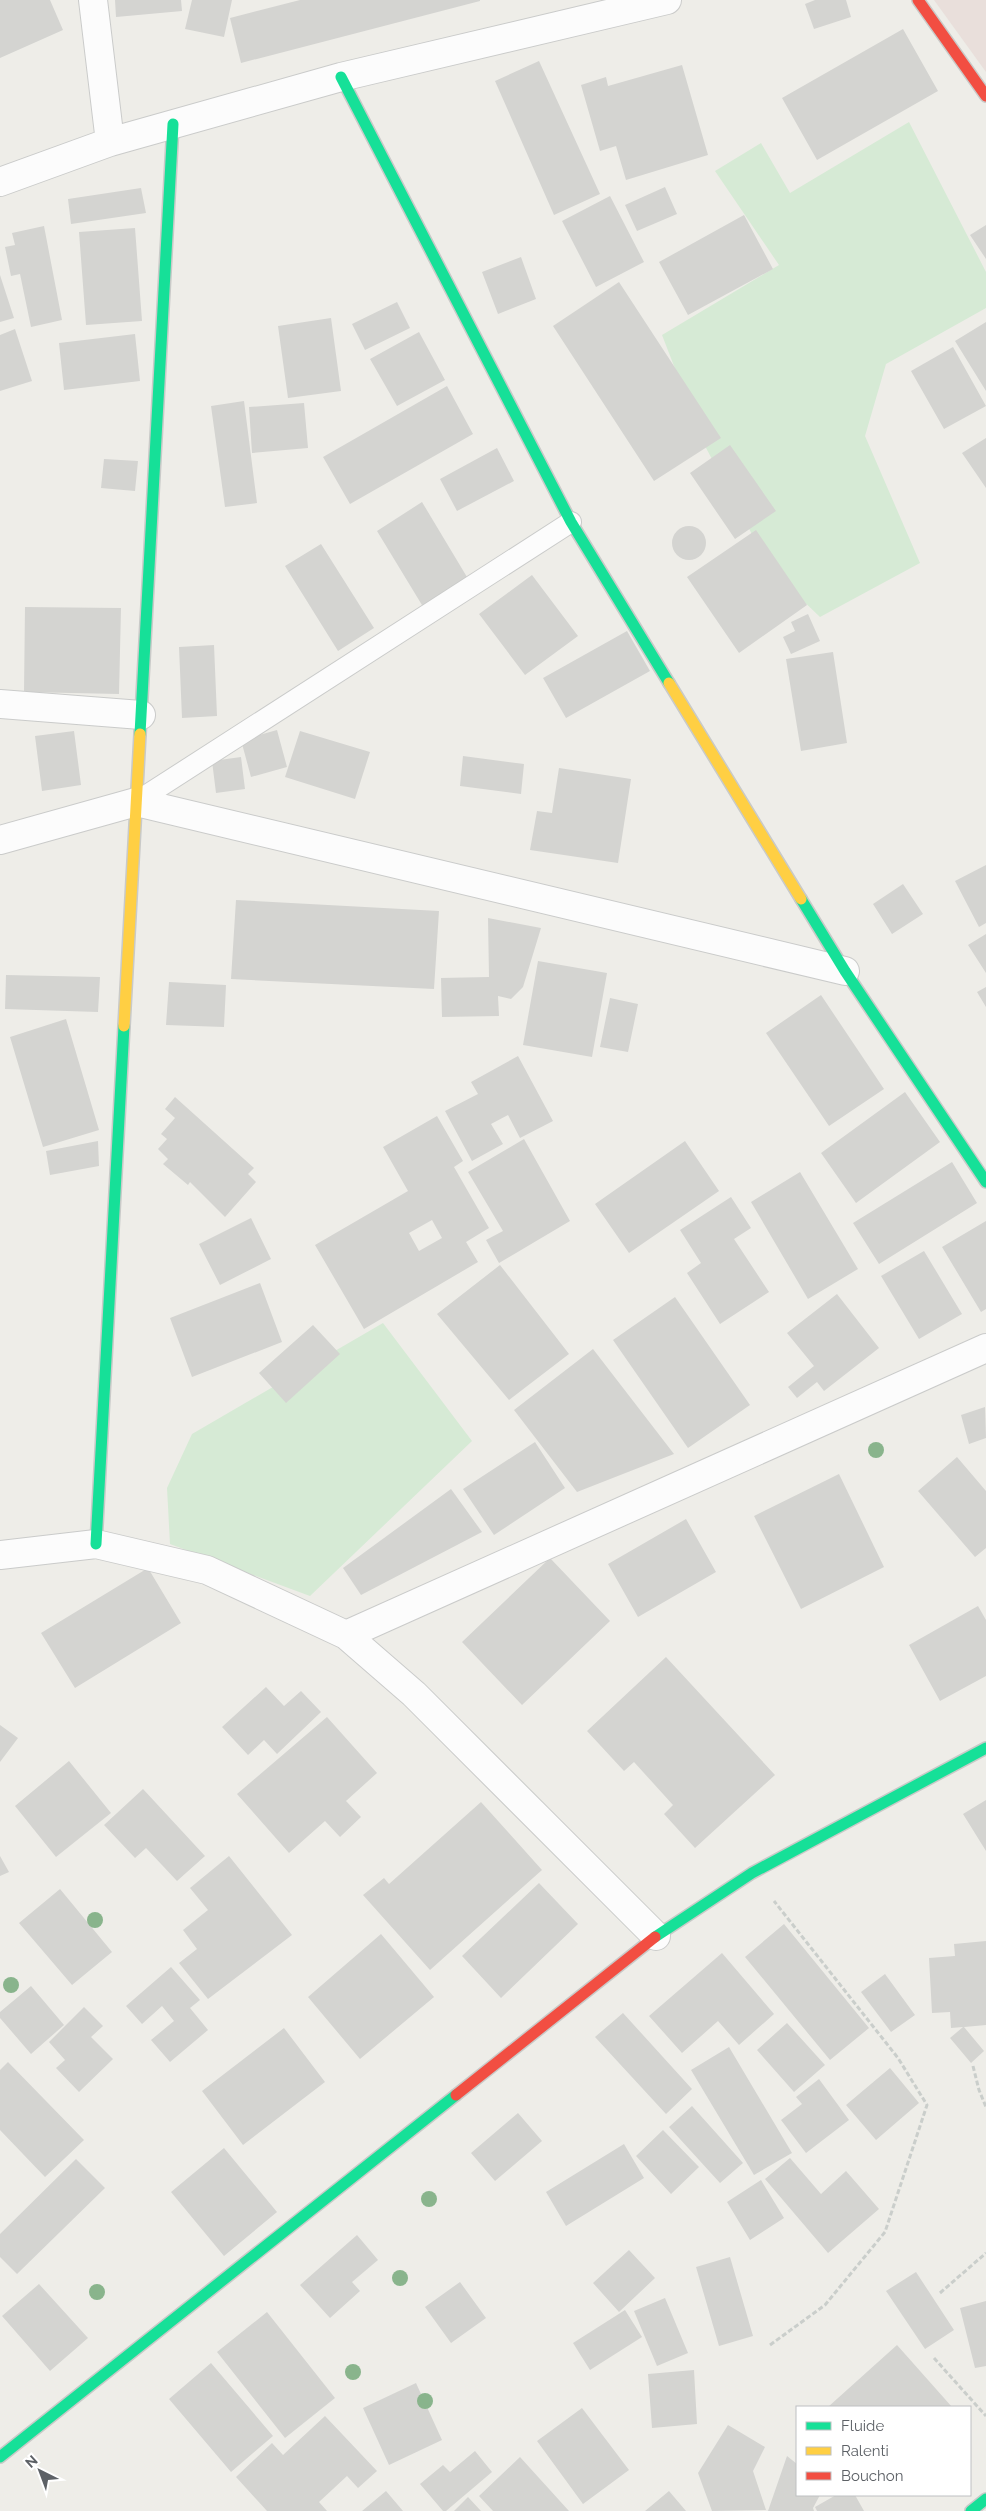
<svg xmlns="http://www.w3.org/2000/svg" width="986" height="2511" font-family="Raleway,sans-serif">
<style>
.medical{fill:#e9dfdb}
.green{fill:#d6ead5}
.building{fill:#d4d4d1;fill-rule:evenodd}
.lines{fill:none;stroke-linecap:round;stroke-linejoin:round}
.lane-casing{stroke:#cacbca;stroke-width:22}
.street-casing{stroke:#cacbca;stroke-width:30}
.fast-casing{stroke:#c9cac8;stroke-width:14}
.slow-casing{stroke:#c9cac8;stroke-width:14}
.jam-casing{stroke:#c9cac8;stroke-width:14}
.path{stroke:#cacecb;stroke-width:3;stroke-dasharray:5 2.5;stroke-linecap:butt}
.lane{stroke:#fcfcfc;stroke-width:20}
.street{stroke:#fcfcfc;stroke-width:28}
.fast{stroke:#16e098;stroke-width:11}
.slow{stroke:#ffcf43;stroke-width:11}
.jam{stroke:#f24e42;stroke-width:11}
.tree{fill:#89b48c}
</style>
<rect width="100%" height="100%" fill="#eeede8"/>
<path class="medical" d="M934 0H986V72Z"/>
<path class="green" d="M909 122 986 272V308L886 364 865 436 920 563 820 617 771 570 705 446 662 335 779 265 715 171 761 143 790 193Z
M383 1323 472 1441 310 1596 170 1544 167 1488 192 1434Z"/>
<path class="building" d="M0 0H50L63 30 0 58Z
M115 0H181L182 11 116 17Z
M192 0H232L224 37 185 29Z
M300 0H480V1L241 63 230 18Z
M815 0H846L851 17 814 29 805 4Z
M903 29 938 91 817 160 782 98Z
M539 61 600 194 554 215 495 81Z
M682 65 708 155 626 180 616 146 600 151 581 85 606 77 608 86Z
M665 187 677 214 637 231 625 205Z
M141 188 146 213 71 224 68 199Z
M610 196 644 262 596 287 562 221Z
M744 215 773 269 688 315 659 262Z
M986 225V259L970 235Z
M44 226 62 320 31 327 20 274 11 276 5 247 15 245 12 233Z
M135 228 142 321 86 325 79 232Z
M521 257 536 299 498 314 482 272Z
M0 275 14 318 0 322Z
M619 282 721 438 654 481 553 326Z
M397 302 410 328 365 350 352 324Z
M331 318 341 391 288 398 278 326Z
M986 322V391L955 341Z
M15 329 32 381 0 391V335Z
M419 332 445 380 397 406 370 359Z
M135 334 140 381 64 390 59 343Z
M953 347 986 406 944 429 911 371Z
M447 386 473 434 350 504 323 457Z
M244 401 257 503 225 507 211 406Z
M304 403 308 448 252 453 249 407Z
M986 438V488L962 453Z
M730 445 776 511 735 539 690 473Z
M497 448 514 481 457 511 440 479Z
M104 459 138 461 135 491 101 488Z
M422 502 470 582 425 610 377 531Z
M672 543a17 17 0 1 1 34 0a17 17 0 1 1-34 0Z
M756 530 807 605 739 653 687 577Z
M321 544 374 628 338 651 285 566Z
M532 575 578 636 525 675 479 614Z
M25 607 121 608 119 694 24 692Z
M808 614 820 641 791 654 783 637 795 631 791 622Z
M627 631 650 671 566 718 543 678Z
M214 645 217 716 182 718 179 647Z
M833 652 847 743 801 751 786 659Z
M277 730 287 767 251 777 241 740Z
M74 731 81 785 42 791 35 736Z
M300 731 370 752 355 799 285 777Z
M463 756 524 764 521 794 460 786Z
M241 757 245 789 216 793 212 761Z
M559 768 631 779 618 863 530 850 537 811 552 813Z
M986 865V923L979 927 955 881Z
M903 884 923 914 892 934 873 904Z
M236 900 439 911 434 989 231 979Z
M488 918 541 928 523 987 511 999 498 996 499 1016 442 1017 441 978 489 977Z
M986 934V973L968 945Z
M538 961 607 973 592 1057 523 1045Z
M6 975 100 977 98 1012 5 1009Z
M169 982 226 985 224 1027 166 1025Z
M986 987V1007L977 992Z
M821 995 884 1089 829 1126 766 1033Z
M610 998 638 1004 628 1052 600 1047Z
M66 1019 99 1130 43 1147 10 1037Z
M518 1056 553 1121 520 1138 508 1115 491 1124 503 1144 472 1161 445 1111 478 1094 471 1082Z
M905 1092 940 1142 856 1203 821 1153Z
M175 1097 254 1168 248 1174 256 1182 225 1217 190 1182 188 1185 163 1164 168 1159 158 1149 167 1139 161 1134 175 1118 165 1109Z
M437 1116 463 1161 454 1167 489 1228 466 1242 478 1262 364 1329 315 1245 408 1191 383 1147ZM432 1220 442 1238 419 1251 409 1233Z
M524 1139 570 1221 499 1263 486 1240 503 1231 468 1172Z
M98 1141 99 1166 50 1175 46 1151Z
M685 1141 719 1191 629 1253 595 1204Z
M952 1162 977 1203 879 1264 853 1223Z
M800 1172 858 1269 808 1299 751 1202Z
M731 1197 751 1228 734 1239 769 1292 720 1324 687 1273 701 1263 680 1230Z
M251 1218 271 1259 220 1285 199 1244Z
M986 1221V1309L981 1312 942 1247Z
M924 1251 962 1314 919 1339 881 1276Z
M500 1265 569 1354 509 1400 437 1314Z
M260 1283 282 1342 192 1377 170 1318Z
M837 1294 879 1348 824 1391 817 1382 797 1398 788 1387 814 1366 787 1333Z
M675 1297 750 1405 688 1448 613 1340Z
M313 1325 340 1354 286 1403 259 1373Z
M593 1349 674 1454 577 1492 514 1410Z
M985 1407 986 1438 969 1444 961 1415Z
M535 1442 565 1488 494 1535 463 1489Z
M957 1457 986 1491V1548L975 1557 918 1491Z
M839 1474 884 1567 801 1609 754 1516Z
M451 1489 482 1532 361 1595 343 1568Z
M686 1519 716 1572 638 1617 608 1564Z
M550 1558 610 1621 522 1705 462 1642Z
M148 1568 181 1623 75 1688 41 1633Z
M978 1606 986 1620V1676L940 1701 909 1645Z
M666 1657 775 1775 695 1848 664 1814 673 1805 634 1762 624 1771 587 1731Z
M266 1687 284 1706 301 1691 321 1712 277 1754 264 1740 248 1755 222 1727Z
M327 1717 377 1773 346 1801 361 1817 340 1837 325 1821 289 1853 237 1794Z
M0 1725 18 1738 0 1762Z
M69 1761 111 1813 56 1857 15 1806Z
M143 1789 205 1856 177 1881 146 1848 135 1858 104 1825Z
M986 1800V1851L963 1814Z
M481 1802 542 1870 430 1970 363 1895 384 1878 389 1884Z
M0 1856 9 1872 0 1876Z
M229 1856 292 1935 208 1999 179 1963 197 1949 183 1930 208 1910 190 1888Z
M539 1883 578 1924 501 1998 462 1956Z
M60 1889 112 1952 72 1985 19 1923Z
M784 1924 869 2028 830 2060 745 1957Z
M381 1934 434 1997 360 2059 308 1997Z
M986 1941V2025L964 2027 984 2051 971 2063 950 2038 963 2027 951 2028 950 2012 932 2013 929 1958 955 1956 954 1944Z
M722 1953 774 2014 739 2045 718 2021 682 2053 649 2016Z
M171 1967 200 2000 190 2008 208 2030 170 2062 151 2040 174 2021 162 2006 142 2024 126 2006Z
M885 1974 915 2015 891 2032 861 1992Z
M31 1986 64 2025 31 2054 0 2018V2012Z
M84 2007 103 2026 91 2037 113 2059 79 2092 56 2068 65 2060 49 2042Z
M623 2013 692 2089 666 2114 595 2037Z
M787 2023 825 2065 794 2092 757 2050Z
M284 2028 325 2082 243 2145 202 2091Z
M729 2047 792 2153 754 2175 691 2070Z
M8 2062 84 2140 45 2177 0 2130V2070Z
M890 2068 919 2103 876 2140 846 2105Z
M819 2079 849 2120 806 2153 781 2120 802 2104 796 2097Z
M692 2106 743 2163 720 2183 669 2127Z
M518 2113 542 2141 495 2181 471 2153Z
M663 2130 699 2167 671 2194 636 2156Z
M624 2144 644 2178 566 2226 546 2192Z
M224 2148 277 2212 224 2256 171 2192Z
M790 2158 821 2194 846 2171 879 2209 828 2253 765 2179Z
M76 2159 105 2188 17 2274 0 2257V2234Z
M761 2180 784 2218 750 2240 727 2202Z
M357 2235 378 2260 352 2282 360 2291 330 2318 300 2285Z
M629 2250 655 2278 619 2312 593 2283Z
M730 2257 753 2336 719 2346 696 2267Z
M916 2272 954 2330 925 2349 886 2291Z
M460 2282 486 2318 451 2343 425 2307Z
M39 2284 88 2338 50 2371 2 2316Z
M665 2298 688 2353 657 2366 634 2311Z
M986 2301V2366L975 2368 960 2308Z
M625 2310 642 2337 590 2370 573 2343Z
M267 2312 335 2398 285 2438 217 2352Z
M897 2345 952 2407H828Z
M211 2363 273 2436 231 2472 169 2399Z
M694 2370 697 2424 652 2428 648 2374Z
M416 2383 442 2440 389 2465 363 2408Z
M582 2408 629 2470 583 2504 537 2441Z
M325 2416 377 2471 358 2488 347 2476 319 2502 327 2511H267L236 2477 272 2443 283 2455Z
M728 2425 765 2447 753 2471 766 2510 712 2511 698 2473Z
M475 2451 492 2472 446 2511H443L420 2484 443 2465 450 2472Z
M787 2456 797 2464V2495H820L813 2508 814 2511H768Z
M520 2457 569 2511H493L479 2496Z
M386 2491 403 2511H362Z
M669 2491 686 2511H645Z
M836 2495H855L864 2511H817L815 2507Z
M468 2497 481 2511H454Z"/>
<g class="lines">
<defs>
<path id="lane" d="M136 802 571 522"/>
<path id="street" d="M93 0 110 142
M0 182 110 142 341 77 667 0
M0 704 141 715
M0 840 136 802 845 971
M0 1555 96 1544 207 1570 346 1635 414 1694 656 1936
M346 1635 986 1348"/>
<path id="fast" d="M341 77 571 522 669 683
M140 734 173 124
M801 899 845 971 986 1182
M96 1544 124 1026
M655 1937 752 1873 986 1748
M0 2457 456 2095
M971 2511 986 2499"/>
<path id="slow" d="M669 683 801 899
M124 1026 140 734"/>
<path id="jam" d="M918 0 986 96
M456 2095 655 1937"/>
</defs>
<use href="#lane" class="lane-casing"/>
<use href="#street" class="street-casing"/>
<use href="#fast" class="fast-casing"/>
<use href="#slow" class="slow-casing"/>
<use href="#jam" class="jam-casing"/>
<path class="path" d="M973 2066 979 2090 986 2107
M940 2293 986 2253
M770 2345 825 2305 885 2232 927 2105 898 2058 774 1901
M934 2358 986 2416"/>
<use href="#lane" class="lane"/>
<use href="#street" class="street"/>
<use href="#fast" class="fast"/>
<use href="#slow" class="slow"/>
<use href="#jam" class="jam"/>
</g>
<g class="tree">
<circle cx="876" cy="1450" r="8"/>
<circle cx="95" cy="1920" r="8"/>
<circle cx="11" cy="1985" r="8"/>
<circle cx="429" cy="2199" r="8"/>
<circle cx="400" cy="2278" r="8"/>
<circle cx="97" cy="2292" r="8"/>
<circle cx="353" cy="2372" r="8"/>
<circle cx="425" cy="2401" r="8"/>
</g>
<rect x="796" y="2406" width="175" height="90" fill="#ffffff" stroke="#bec0c2"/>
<rect x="806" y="2422" width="25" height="8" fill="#16e098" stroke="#bec0c2"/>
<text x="841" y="2431" font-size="15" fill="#5d6166">Fluide</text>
<rect x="806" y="2447" width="25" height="8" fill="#ffcf43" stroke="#bec0c2"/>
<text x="841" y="2456" font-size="15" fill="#5d6166">Ralenti</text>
<rect x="806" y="2472" width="25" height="8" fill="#f24e42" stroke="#bec0c2"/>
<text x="841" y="2481" font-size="15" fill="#5d6166">Bouchon</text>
<g transform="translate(40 2471) rotate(318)" stroke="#ffffff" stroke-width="4" paint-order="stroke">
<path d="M0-4L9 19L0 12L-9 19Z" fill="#5d6166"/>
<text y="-8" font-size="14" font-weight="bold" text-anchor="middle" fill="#5d6166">N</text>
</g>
</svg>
